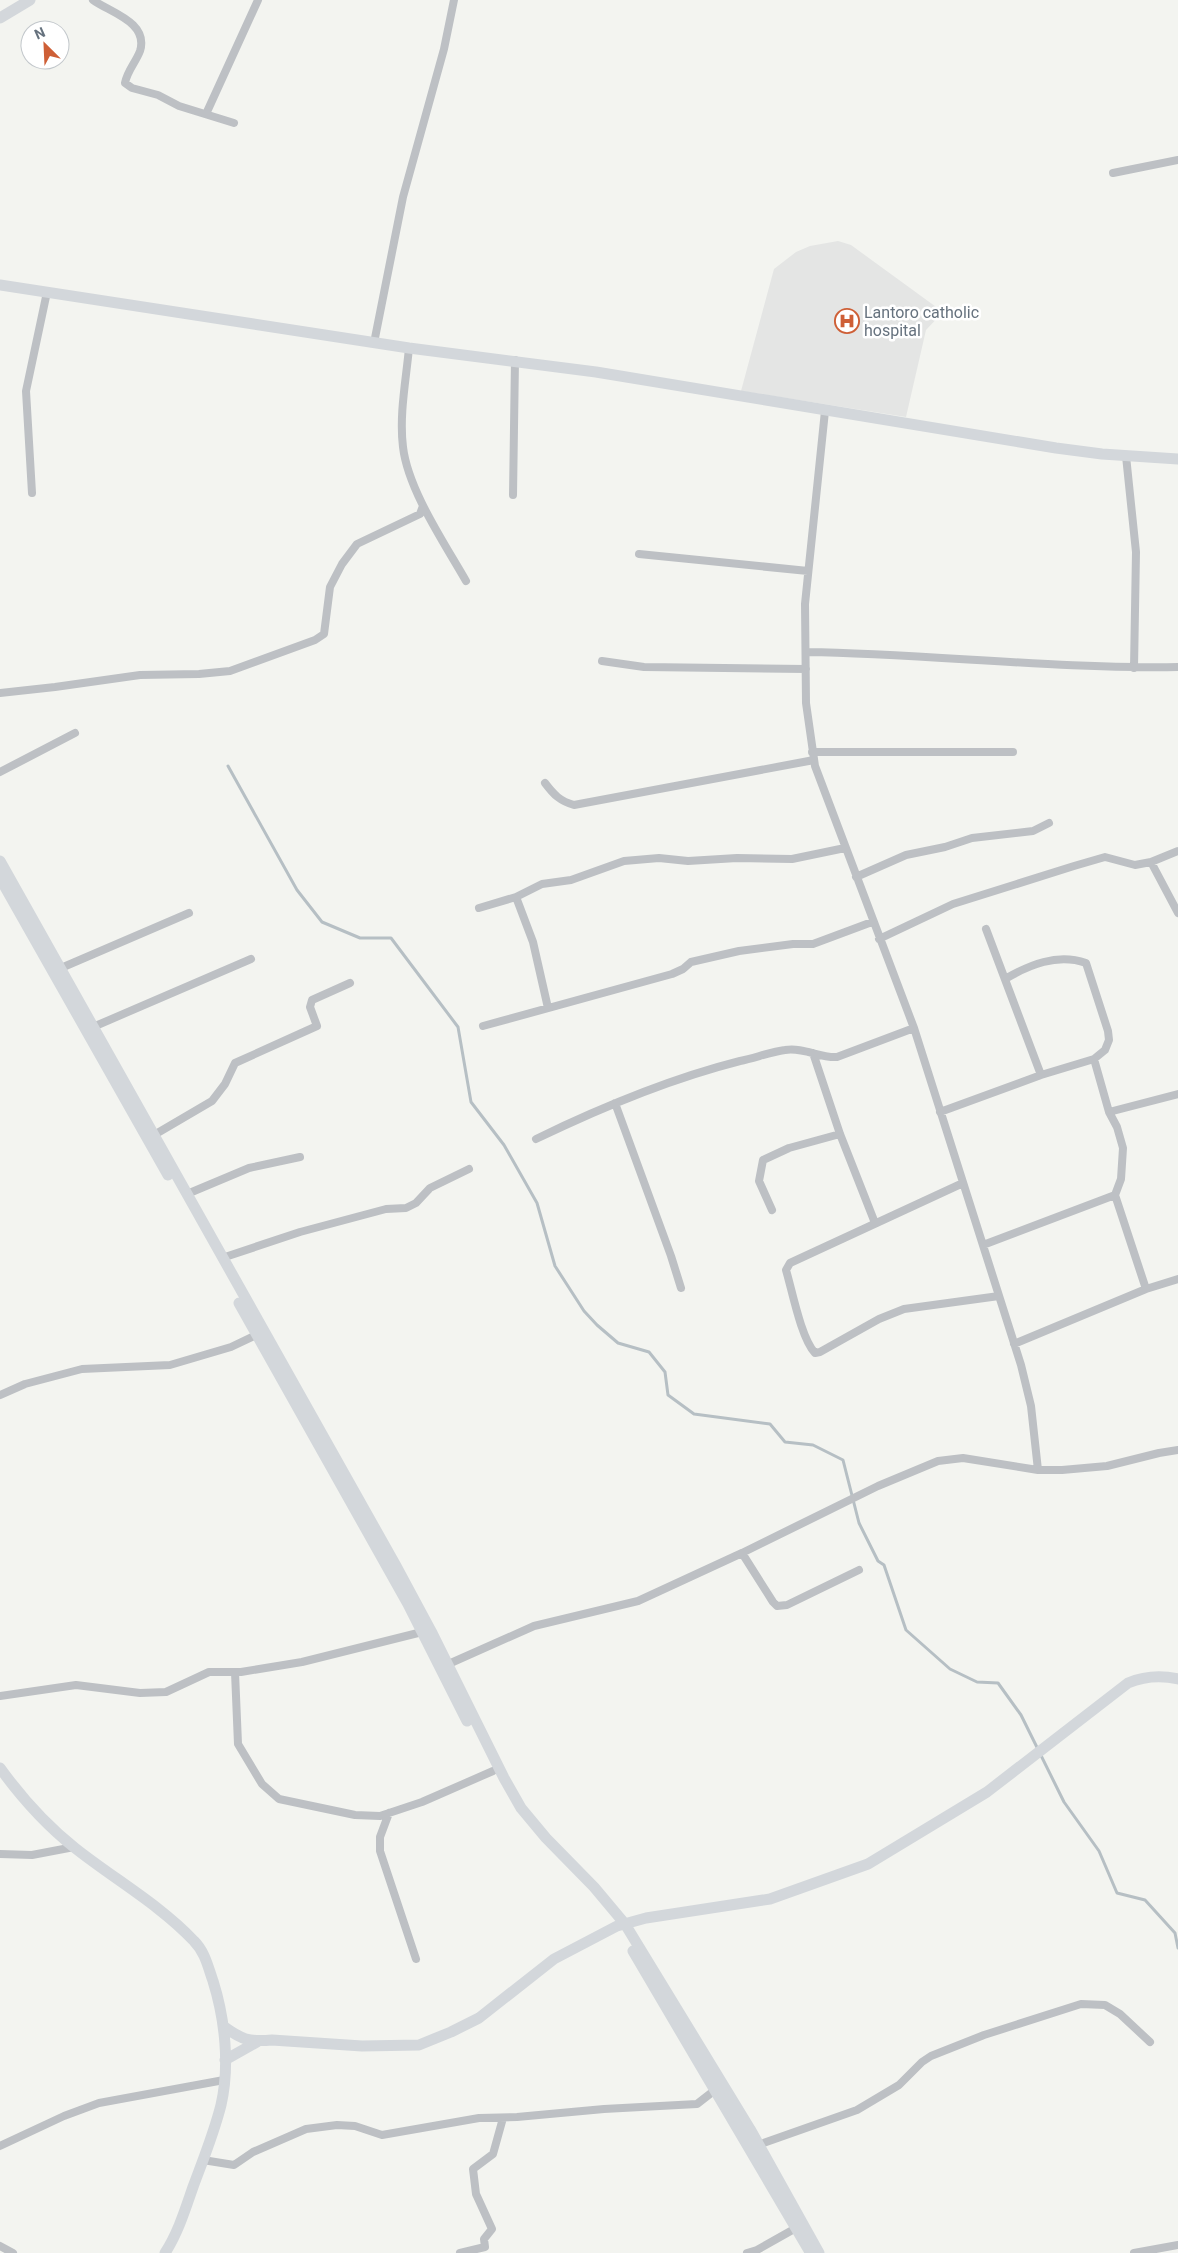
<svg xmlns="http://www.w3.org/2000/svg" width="1178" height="2253" font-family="Roboto,sans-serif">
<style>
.built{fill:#e4e5e4}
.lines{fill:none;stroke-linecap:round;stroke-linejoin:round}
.stream{stroke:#b6bfc4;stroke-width:3}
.street{stroke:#bdc0c4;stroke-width:8}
.secondary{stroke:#d3d7db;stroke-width:11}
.labels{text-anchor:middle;stroke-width:5;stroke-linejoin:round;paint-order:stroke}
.poi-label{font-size:16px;fill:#66727e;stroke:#fff;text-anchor:start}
</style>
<rect width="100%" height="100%" fill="#f3f4f0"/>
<path class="built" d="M838 241 851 245 943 312 926 330 906 417 741 391 774 269 796 252 810 246Z"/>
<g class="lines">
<path class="stream" d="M228 766 297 890 322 922 360 938H391L458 1027 471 1102 504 1145 537 1203 555 1266 584 1311 597 1325 618 1343 649 1352 665 1372 668 1395 694 1414 770 1424 785 1442 813 1445 843 1460 859 1523 878 1561 884 1565 906 1630 950 1669 977 1682 998 1683 1021 1715 1064 1802 1099 1851 1117 1893 1145 1900 1175 1933 1178 1948"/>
<path class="street" d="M93 0C109 12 149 22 140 51 136 62 127 71 125 83L132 88 158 95 179 106 234 123
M206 114 258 0
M1113 173 1178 160
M374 343 403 197 444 49 454 0
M409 348C406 380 399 415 403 447 408 490 445 544 466 581
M825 411 805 604 806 703 815 766 914 1028 1021 1365 1031 1406 1038 1470
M1126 456 1136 552 1134 668
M32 493 26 391 47 292
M513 495 515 360
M639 554 808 571
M807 652C931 654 1054 669 1178 667
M602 661 644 667 806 669
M0 693 55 687 140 675 199 674 230 671 315 640 324 634 330 587 342 564 357 544 420 514 423 506
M812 752H1013
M0 772 75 733
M545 783C554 795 560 801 574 805L814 760
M1151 862 1178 913
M856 877 906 855 945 847 972 838 1033 831 1049 823
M516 897 533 942 548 1008
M479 908 516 897 542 884 571 880 624 861 659 858 688 861 737 858 792 859 845 848
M986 929 1041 1075
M879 939 953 904 1074 866 1105 857 1135 865 1151 862 1178 851
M61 968 189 913
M483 1026 672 974 683 969 691 962 739 951 793 944H813L872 922
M93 1027 251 959
M813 1053 840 1134 875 1223
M1094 1059 1109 1112 1117 1127 1123 1148 1121 1179 1115 1195 1146 1289
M615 1103 671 1256 681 1288
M940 1112 1041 1075 1094 1059 1105 1050 1109 1040 1108 1031 1086 963C1057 953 1029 965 1005 979
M1109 1112 1178 1094
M154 1135 212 1101 225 1084 235 1063 317 1026 310 1007 312 1000 350 983
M536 1139C602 1107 669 1079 740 1061 755 1058 770 1052 785 1050 804 1047 819 1058 837 1057L914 1028
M963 1183 790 1263 786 1270C792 1290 801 1338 815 1353L820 1352 879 1319 904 1309 999 1296
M187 1194 249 1168 300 1157
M772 1210 759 1181 763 1160 789 1148 840 1134
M983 1245 1115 1195
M222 1258 300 1232 386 1209 406 1208 416 1203 430 1188 469 1169
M1014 1344 1146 1289 1178 1279
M0 1395 25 1384 82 1369 170 1365 231 1347 256 1335
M742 1553 773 1602 777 1606 787 1605 859 1570
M444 1666 534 1626 638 1601 742 1553 878 1486 938 1461 963 1458 1038 1470H1062L1107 1466 1159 1453 1178 1450
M235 1672 238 1744 262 1784 279 1799 355 1815 380 1816 422 1802 493 1771
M0 1696 76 1685 140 1693 166 1692 209 1672H241L302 1662 422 1632
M389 1813 380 1837V1851L416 1959
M0 1854 32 1855 74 1847
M758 2145 857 2110 899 2085 922 2062 931 2056 984 2035 1081 2004 1105 2005 1120 2014 1150 2042
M0 2146 64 2116 99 2103 224 2080
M203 2160 234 2165 253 2152 306 2129 337 2125 355 2126 382 2135 479 2118 517 2117 604 2109 697 2104 715 2090
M0 2246 13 2253
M460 2253 485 2247 484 2239 492 2229 476 2194 473 2169 493 2154 503 2118
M747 2253 757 2250 796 2228
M1134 2253 1178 2245"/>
<path class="secondary" d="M0 18 30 0
M0 285 409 348 596 372 1056 448 1102 454 1178 459
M0 861 396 1566 431 1631 504 1778 521 1808 546 1838 594 1887 625 1924 750 2129 819 2253
M0 878 168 1175
M239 1303 408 1604 467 1721
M0 1768C21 1797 46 1825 75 1848 114 1879 159 1904 194 1941 205 1952 208 1967 213 1981 225 2019 230 2066 221 2105 214 2133 203 2160 193 2187 185 2210 178 2233 165 2253
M633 1951 810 2252
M223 2026C242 2040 249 2042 272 2040L362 2046 419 2045 451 2032 479 2018 554 1959 617 1926 646 1918 770 1899 868 1864 987 1792 1128 1683C1145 1676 1160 1675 1178 1679
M225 2060 257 2042"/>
</g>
<defs>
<symbol id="hospital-ring" viewBox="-11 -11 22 22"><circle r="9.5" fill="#fff" stroke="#ce5f36" stroke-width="1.5"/><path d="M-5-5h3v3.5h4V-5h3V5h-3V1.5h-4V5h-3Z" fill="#ce5f36"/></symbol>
</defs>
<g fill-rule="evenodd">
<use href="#hospital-ring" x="833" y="307" width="28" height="28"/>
</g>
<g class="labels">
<g class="poi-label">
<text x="864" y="318">Lantoro catholic<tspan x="864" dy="18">hospital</tspan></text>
</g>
</g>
<g transform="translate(45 45) rotate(336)"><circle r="24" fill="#ffffff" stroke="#c2c7cb"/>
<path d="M0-4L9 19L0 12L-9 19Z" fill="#ce5f36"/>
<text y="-8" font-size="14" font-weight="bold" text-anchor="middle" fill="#66727e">N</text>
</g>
</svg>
